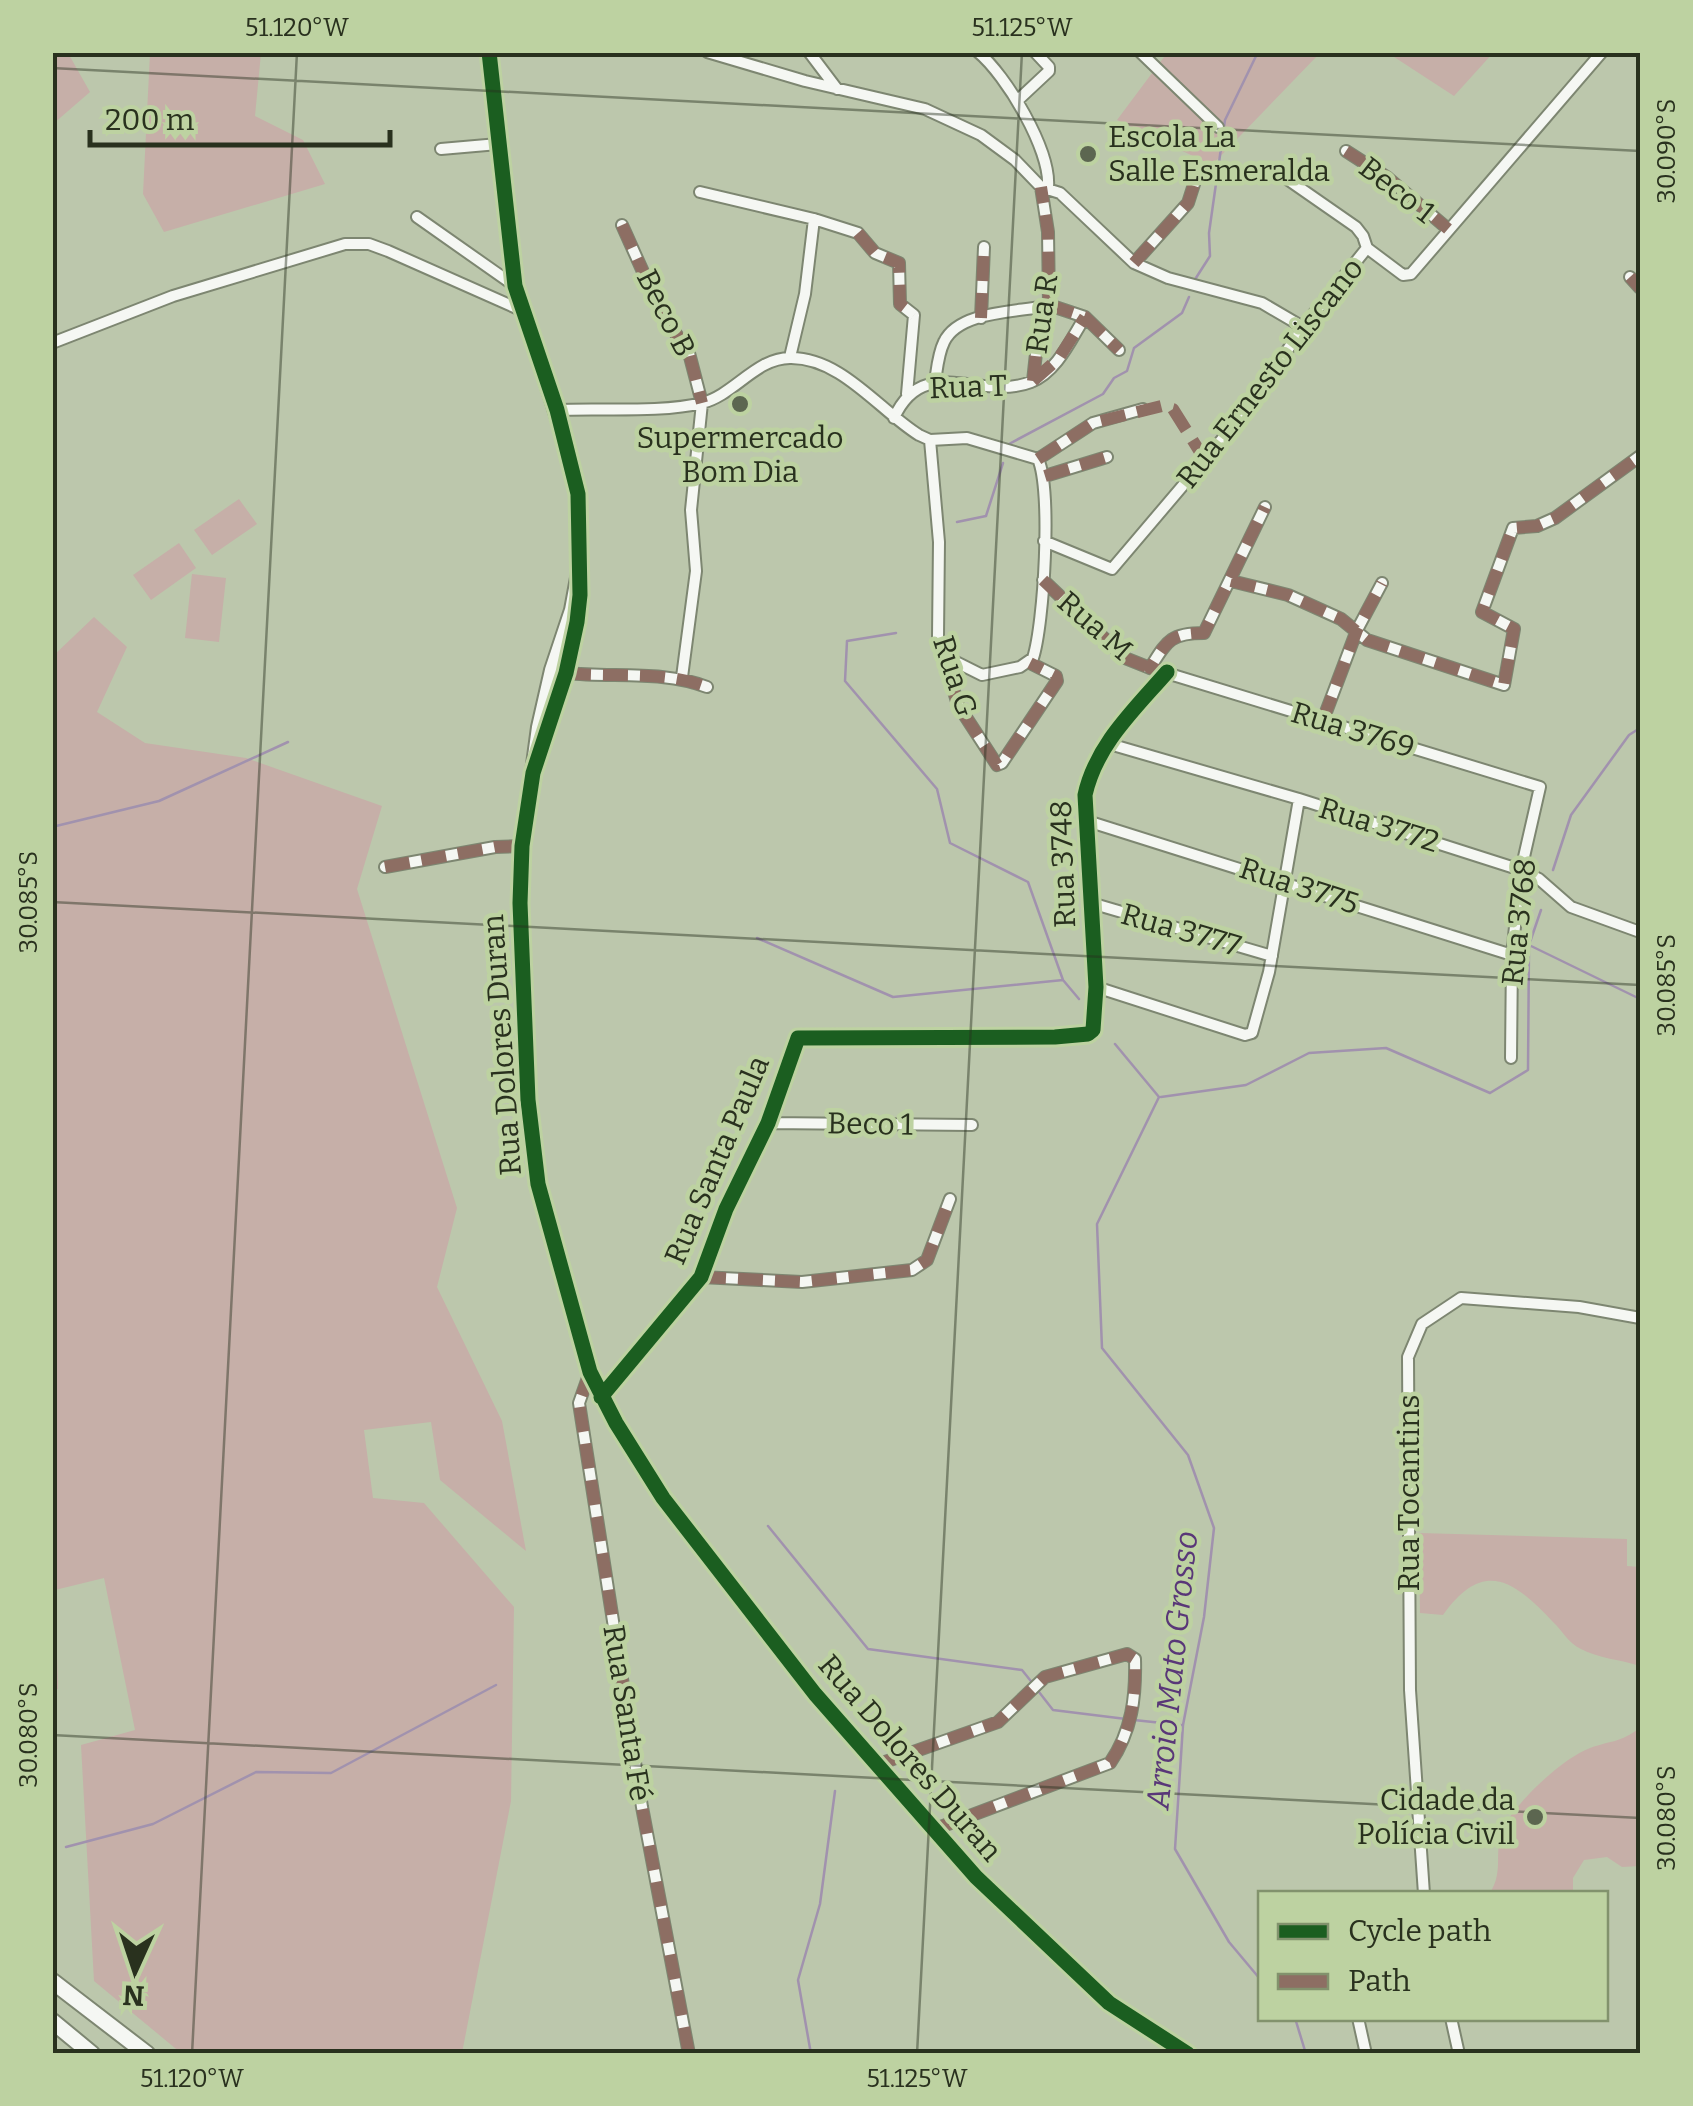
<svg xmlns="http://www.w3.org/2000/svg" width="1693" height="2106" font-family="Bitter,serif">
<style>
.green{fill:#c6afa8}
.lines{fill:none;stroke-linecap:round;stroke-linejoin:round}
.stream{stroke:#a192ae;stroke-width:2.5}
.minor-casing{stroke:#7d8671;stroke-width:14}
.tertiary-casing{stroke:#7d8671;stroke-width:16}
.primary-casing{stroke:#7d8671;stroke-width:19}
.minor{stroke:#f5f7f3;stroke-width:10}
.tertiary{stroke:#f5f7f3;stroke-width:12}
.primary{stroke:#f5f7f3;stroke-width:15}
.quiet{stroke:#8d6e63;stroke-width:12;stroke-dasharray:25 12;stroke-linecap:butt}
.cycleway-casing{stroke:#bdd2a1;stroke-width:21}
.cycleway{stroke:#1b5e20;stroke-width:15}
.ticks{fill:none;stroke:#29311e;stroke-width:2.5;stroke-opacity:0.45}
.poi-dot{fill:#5c6650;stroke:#bdd2a1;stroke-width:4}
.labels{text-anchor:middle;stroke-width:9;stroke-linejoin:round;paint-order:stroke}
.poi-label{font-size:30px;fill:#29311e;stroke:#bdd2a1;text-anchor:start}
.street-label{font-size:30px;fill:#29311e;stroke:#bdd2a1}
.water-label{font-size:32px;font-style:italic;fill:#593778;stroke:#bdd2a1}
.neatline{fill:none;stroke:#29311e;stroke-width:4}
.ticks-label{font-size:25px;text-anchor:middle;fill:#29311e}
</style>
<rect width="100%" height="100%" fill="#bcc7ac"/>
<path class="green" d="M53 52 68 53 90 92 53 124Z
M150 53H261L255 116 303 140 325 184 164 232 143 194Z
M1167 53H1320L1212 165 1117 120Z
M1388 53H1493L1454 96Z
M239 499 257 524 212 555 194 530Z
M179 543 196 568 151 600 133 575Z
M192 574 226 578 219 642 185 638Z
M94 617 127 647 97 712 145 743 246 758 382 806 357 889 457 1208 437 1287 502 1421 526 1551 440 1480 431 1422 364 1430 373 1498 424 1503 514 1607 511 1801 462 2053H181L94 1981 81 1745 135 1730 104 1578 55 1590 58 1689H53L52 657Z
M1419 1533 1627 1539V1566L1640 1567V1666C1622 1660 1597 1658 1581 1649 1568 1643 1563 1631 1553 1622 1513 1579 1483 1559 1443 1615L1420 1613Z
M1640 1728V1866L1622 1867 1607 1857 1584 1860 1573 1878V1893H1490C1505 1869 1492 1852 1504 1827 1517 1801 1563 1758 1590 1748 1613 1740 1619 1743 1640 1728Z"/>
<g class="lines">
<path class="stream" d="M1194 281 1210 256 1209 233 1225 120 1258 52
M1009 444 1103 394 1114 378 1127 371 1134 348 1182 313 1189 297
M957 522 986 516 1003 463
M896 633 847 641 845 681 937 789 950 843 1028 882 1063 980 1079 999
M52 827 159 801 288 742
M1553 870 1571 815 1629 735 1640 728
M757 938 893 997 1063 980
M1529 945 1640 999
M1115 1044 1159 1097 1097 1224 1102 1348 1188 1455 1214 1528 1204 1617 1183 1725 1175 1849 1229 1942 1260 1979
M1161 1097 1246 1085 1309 1053 1386 1048 1490 1093 1528 1070 1529 945 1541 910
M768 1526 868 1649 1022 1670 1034 1685
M1039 1692 1053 1710 1126 1719
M1134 1720 1181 1725
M66 1847 153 1824 256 1772 331 1773 496 1685
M1295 2018 1306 2054
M811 2054 798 1980 820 1904 835 1791"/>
<defs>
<path id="minor" d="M707 52 805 81 925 109 981 135 1015 160 1041 187 1060 193 1134 263 1168 278 1262 303 1303 327
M809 52 837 89
M978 52C1006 75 1051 150 1048 187
M1140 52 1218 127
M1018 100 1049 71V67L1035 52
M441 149 498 144
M1346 151 1388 178 1448 229
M1287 179 1356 227 1363 236 1367 248
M700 192 814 219 858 233 875 253 899 263 900 304 914 315 907 394
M417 217 515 286
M622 225 661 312 689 353 702 403 691 510 696 571 682 677
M1134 263 1188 203 1195 181
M1630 277 1640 288
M1049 305 1085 317 1119 350
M981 318 984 247
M52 343 173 296 345 244H369L388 251 521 310
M790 357 805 294 814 219
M1033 381 1041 307 1049 305 1048 232 1041 187
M935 382C937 369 938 354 944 342 958 312 1013 312 1041 307
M557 410C600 408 662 413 702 403 734 395 756 358 790 358 841 357 880 411 919 435L930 440 967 438 1038 459
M894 418C924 352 980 402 1031 382 1057 372 1071 339 1085 317
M930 440 939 542 938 636 958 705 997 765 1002 763 1057 681 1056 676 1030 663
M1038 459 1093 423 1143 409
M1045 476 1107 457
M1265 507 1204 633C1170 633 1167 641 1150 668L1540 787 1521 870 1512 955 1511 1058
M1044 541 1112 569 1247 410 1303 327 1367 248 1403 275 1411 274 1602 52
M1043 580 1125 658 1150 668
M1231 581 1288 595 1341 619 1367 640 1504 685 1514 629 1482 612 1513 528 1537 526 1555 518 1640 456
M944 656 982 675 1020 667 1033 658C1044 624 1052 490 1038 459
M566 673C613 678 663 670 707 687
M1323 720 1357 630 1382 583
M1106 743 1299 799 1521 870 1539 879 1571 907 1640 932
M1084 820 1512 955
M385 867 495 847 522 846
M1091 903 1272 956
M1096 987 1245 1035 1252 1033 1269 972 1299 799
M768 1123 972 1125
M701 1277 802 1282 912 1270 927 1260 950 1199
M590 1372 579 1403 642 1807 689 2054
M601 1397 701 1277 726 1209 768 1123 798 1038 1055 1037 1088 1034 1093 1030 1096 987 1085 795C1096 745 1134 710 1167 672
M879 1764 998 1722 1045 1677 1127 1654 1135 1659C1136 1697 1132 1731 1110 1763L935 1829
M1424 1894 1410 1690 1408 1357 1422 1324 1461 1298 1579 1307 1640 1318
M1358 2018 1366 2054
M1451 2018 1459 2054"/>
<path id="tertiary" d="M489 52 515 286 573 468 578 494 579 574
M579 567 571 610 551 670 538 727 522 846 520 903 528 1100 538 1184 590 1372 616 1423 663 1498 815 1694 976 1877 1109 2003 1188 2054
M541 749 566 673 579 604"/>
<path id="primary" d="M52 1981 147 2054
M52 2021 92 2054"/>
</defs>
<use href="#minor" class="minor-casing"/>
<use href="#tertiary" class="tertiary-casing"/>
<use href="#primary" class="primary-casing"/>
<use href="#minor" class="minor"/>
<use href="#tertiary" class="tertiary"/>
<use href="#primary" class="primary"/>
<path class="quiet" d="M1346 151 1388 178 1448 229
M622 225 661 312 689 353 702 403
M858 233 875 253 899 263 900 304 914 315
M1134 263 1188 203 1195 181
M1630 277 1640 288
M1049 305 1085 317 1119 350
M981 318 984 247
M1033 381 1041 307 1049 305 1048 232 1041 187
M1033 381 1059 358 1085 317
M1038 459 1093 423 1162 406 1173 409 1205 460
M1045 476 1107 457
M1043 580 1125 658 1150 668
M1231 581 1288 595 1341 619 1367 640 1504 685 1514 629 1482 612 1513 528 1537 526 1555 518 1640 456
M940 645 958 705 997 765 1002 763 1057 681 1056 676 1030 663
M1167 672 1150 668C1167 641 1170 633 1204 633L1265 507
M566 673C613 678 663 670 707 687
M1323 720 1357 630 1382 583
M385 867 495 847 522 846
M701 1277 802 1282 912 1270 927 1260 950 1199
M590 1372 579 1403 642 1807 689 2054
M879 1764 998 1722 1045 1677 1127 1654 1135 1659C1136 1697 1132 1731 1110 1763L935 1829"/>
<defs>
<path id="cycleway" d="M489 52 515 286 557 410 578 494 580 595 577 622 566 673 533 773 522 846 520 903 528 1100 538 1184 590 1372 616 1423 663 1498 815 1694 976 1877 1109 2003 1188 2054
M601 1397 701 1277 726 1209 768 1123 798 1038 1055 1037 1088 1034 1093 1030 1096 987 1085 795C1096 745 1134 710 1167 672"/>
</defs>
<use href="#cycleway" class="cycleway-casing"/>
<use href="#cycleway" class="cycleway"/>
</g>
<path class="ticks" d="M52 68 1640 151M52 902 1640 985M52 1735 1640 1818M192 2054 297 52M917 2054 1022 52"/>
<g class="poi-dot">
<circle cx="1088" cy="154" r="10"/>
<circle cx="740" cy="404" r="10"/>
<circle cx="1535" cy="1817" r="10"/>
</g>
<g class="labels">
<g class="poi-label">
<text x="1108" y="147">Escola La<tspan x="1108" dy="34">Salle Esmeralda</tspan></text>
<text x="740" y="448" text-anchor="middle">Supermercado<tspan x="740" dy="34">Bom Dia</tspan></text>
<text x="1515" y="1810" text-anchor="end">Cidade da<tspan x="1515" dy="34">Polícia Civil</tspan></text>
</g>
<g class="street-label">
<text transform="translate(1397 190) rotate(38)" y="10">Beco 1</text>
<text transform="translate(666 313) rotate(63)" y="10">Beco B</text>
<text transform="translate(1042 314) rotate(-82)" y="10">Rua R</text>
<text transform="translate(1270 373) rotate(-52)" y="10">Rua Ernesto Liscano</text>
<text transform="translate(968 387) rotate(-2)" y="10">Rua T</text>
<text transform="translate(1095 626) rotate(41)" y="10">Rua M</text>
<text transform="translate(955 676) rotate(72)" y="10">Rua G</text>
<text transform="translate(1353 730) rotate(17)" y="10">Rua 3769</text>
<text transform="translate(1379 825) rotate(17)" y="10">Rua 3772</text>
<text transform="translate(1063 864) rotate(-92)" y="10">Rua 3748</text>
<text transform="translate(1299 886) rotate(18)" y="10">Rua 3775</text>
<text transform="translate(1519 922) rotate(-84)" y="10">Rua 3768</text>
<text transform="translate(1181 930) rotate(16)" y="10">Rua 3777</text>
<text transform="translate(502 1045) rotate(-94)" y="10">Rua Dolores Duran</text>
<text transform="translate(870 1124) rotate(1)" y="10">Beco 1</text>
<text transform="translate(717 1160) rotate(-67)" y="10">Rua Santa Paula</text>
<text transform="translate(1409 1493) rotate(-90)" y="10">Rua Tocantins</text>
<text transform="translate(627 1713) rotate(81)" y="10">Rua Santa Fé</text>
<text transform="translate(910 1758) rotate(49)" y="10">Rua Dolores Duran</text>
</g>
<g class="water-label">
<text transform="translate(1172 1670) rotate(-84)" y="11">Arroio Mato Grosso</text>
</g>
</g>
<rect width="1693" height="2106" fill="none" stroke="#bdd2a1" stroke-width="110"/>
<rect x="1258" y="1891" width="350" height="130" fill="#bdd2a1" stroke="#82926d" stroke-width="2.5"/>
<rect x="1278" y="1924" width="50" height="15" fill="#1b5e20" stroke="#82926d" stroke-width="2.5"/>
<text x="1348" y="1941" font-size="30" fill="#29311e">Cycle path</text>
<rect x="1278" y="1974" width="50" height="15" fill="#8d6e63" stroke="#82926d" stroke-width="2.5"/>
<text x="1348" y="1991" font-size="30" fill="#29311e">Path</text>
<g transform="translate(135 1971) rotate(183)" stroke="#bdd2a1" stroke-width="8" paint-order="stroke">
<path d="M0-8L18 38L0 25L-18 38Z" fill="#29311e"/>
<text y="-15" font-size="28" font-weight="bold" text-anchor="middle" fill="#29311e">N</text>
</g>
<path d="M90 130v15h300v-15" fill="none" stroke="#29311e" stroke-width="5"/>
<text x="105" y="130" font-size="30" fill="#29311e" stroke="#bdd2a1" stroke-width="8" paint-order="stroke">200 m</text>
<rect x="55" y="55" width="1583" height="1996" class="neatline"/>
<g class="ticks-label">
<text x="297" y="36">51.120°W</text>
<text x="1022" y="36">51.125°W</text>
<text transform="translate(1666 151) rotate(-90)" y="9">30.090°S</text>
<text transform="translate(28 902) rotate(-90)" y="9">30.085°S</text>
<text transform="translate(1666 985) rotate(-90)" y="9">30.085°S</text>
<text transform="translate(28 1735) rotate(-90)" y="9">30.080°S</text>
<text transform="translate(1666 1818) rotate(-90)" y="9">30.080°S</text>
<text x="192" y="2087">51.120°W</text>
<text x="917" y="2087">51.125°W</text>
</g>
</svg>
